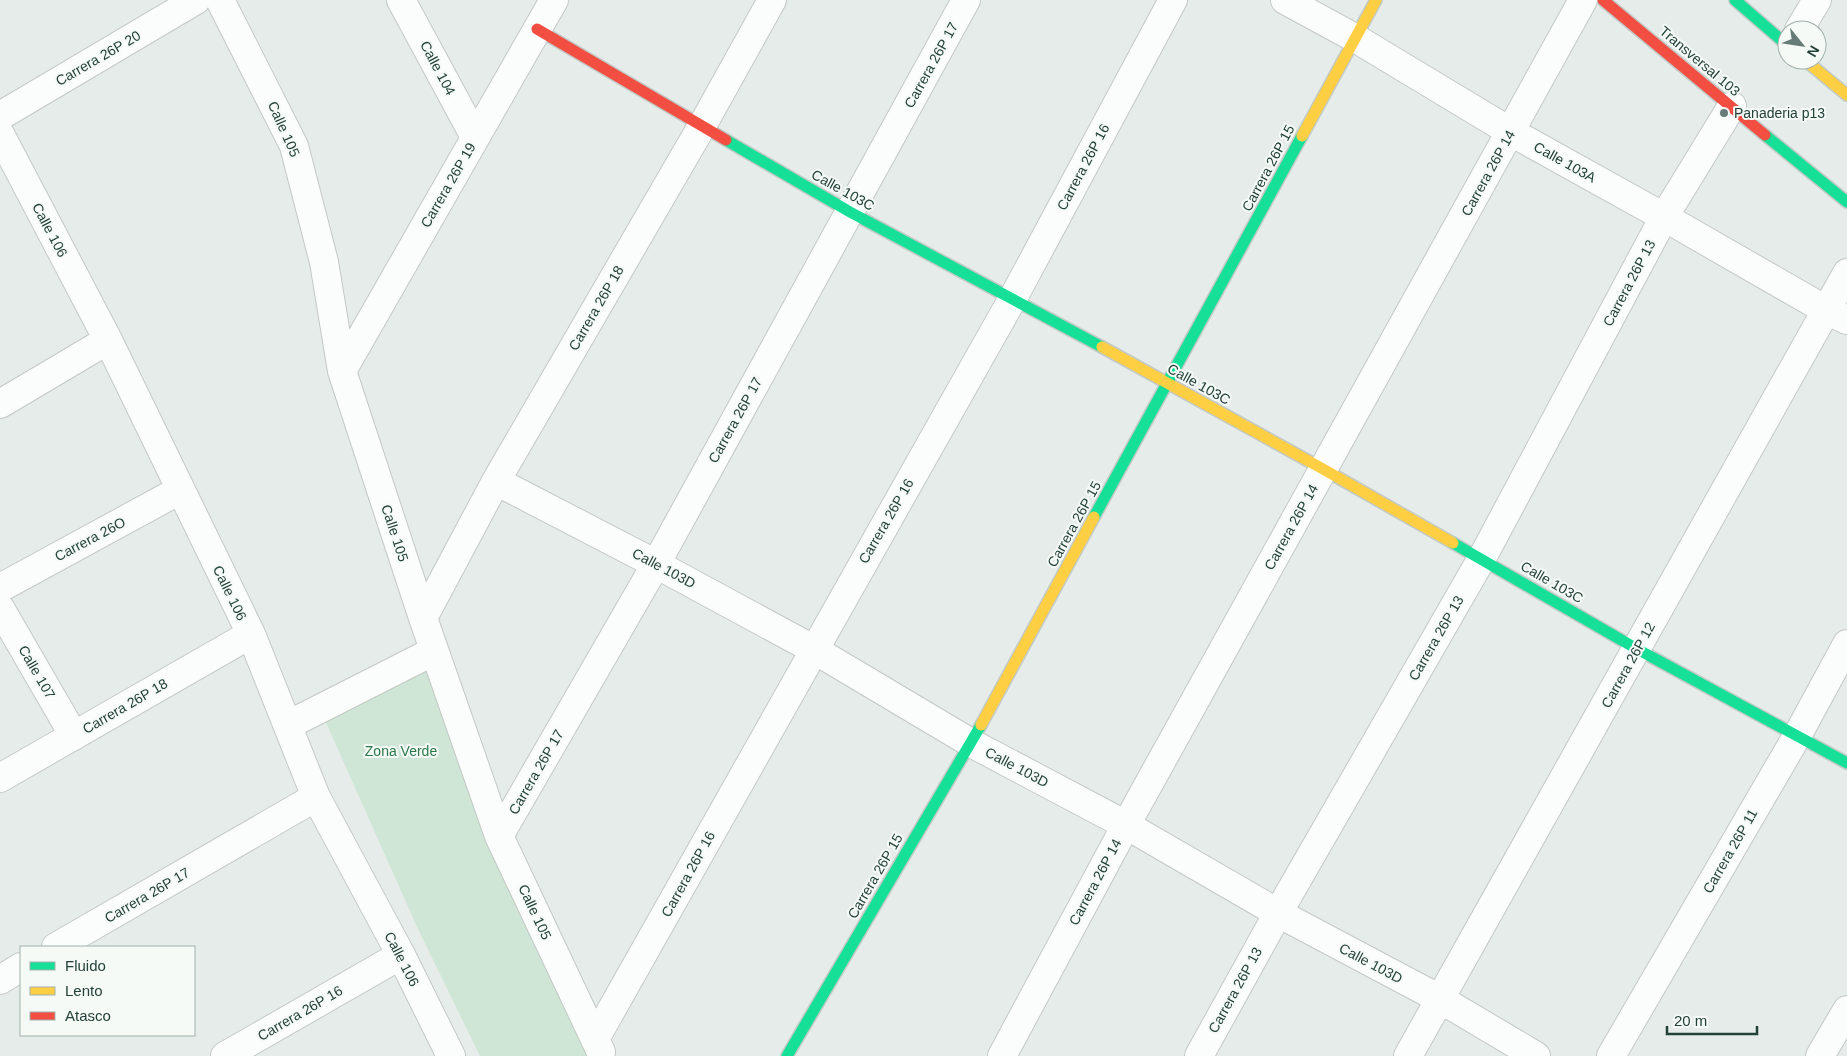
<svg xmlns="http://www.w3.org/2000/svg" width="1847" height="1056" font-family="Arial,sans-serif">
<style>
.green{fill:#cfe5d6}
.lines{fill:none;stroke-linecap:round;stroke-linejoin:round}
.street-casing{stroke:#c3c9c6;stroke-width:30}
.fast-casing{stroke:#c2c9c6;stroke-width:14}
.slow-casing{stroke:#c2c9c6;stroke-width:14}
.jam-casing{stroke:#c2c9c6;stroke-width:14}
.street{stroke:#fbfcfc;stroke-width:28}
.fast{stroke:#16e098;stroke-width:11}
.slow{stroke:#ffcf43;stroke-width:11}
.jam{stroke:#f24e42;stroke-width:11}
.poi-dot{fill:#677c77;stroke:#f5faf7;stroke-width:2}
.labels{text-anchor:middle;stroke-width:4;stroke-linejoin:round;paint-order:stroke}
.street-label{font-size:14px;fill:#234039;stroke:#f5faf7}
.poi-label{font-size:14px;fill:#234039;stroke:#f5faf7;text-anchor:start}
.park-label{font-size:14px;fill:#2b794a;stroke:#f5faf7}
</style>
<rect width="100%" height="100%" fill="#e6ece9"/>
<path class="green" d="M429 663 593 1056H480L418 929 324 718Z"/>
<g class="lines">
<defs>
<path id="street" d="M220 0 294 146 324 262 342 371 423 618 499 836 601 1052
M401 0 475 137
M1285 0 1355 38 1511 132 1664 217 1826 310 1847 320
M1799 30 1817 0
M0 116 196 0
M0 134 108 340 251 634 316 797 401 955 451 1056
M342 371 554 0
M0 404 108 340
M496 481 656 564 813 649 971 743 1126 825 1278 913 1440 999 1536 1056
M0 588 180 490
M0 608 74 736
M423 618 496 481 702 126 772 0
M288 725 434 651
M0 778 251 634
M499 836 656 564 966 0
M56 947 316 797
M0 980 21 967
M595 1039 1013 298 1173 0
M225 1056 401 955
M1002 1056 1126 825 1583 0
M1199 1056 1278 913 1482 558 1664 217 1732 106
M1408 1056 1847 273
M1611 1056 1797 736 1847 644
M1820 1056 1847 1010"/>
<path id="fast" d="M1735 0 1787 45
M1765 135 1847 202
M726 140 850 212 1102 347
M1094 517 1302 136
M1453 543 1637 649 1847 763
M787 1056 981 725"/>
<path id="slow" d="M1805 60 1847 95
M1302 136 1376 0
M1102 347 1323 469 1453 543
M981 725 1094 517"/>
<path id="jam" d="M1603 0 1765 135
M537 29 726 140"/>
</defs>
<use href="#street" class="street-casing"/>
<use href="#fast" class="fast-casing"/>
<use href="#slow" class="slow-casing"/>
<use href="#jam" class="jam-casing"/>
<use href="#street" class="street"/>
<use href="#fast" class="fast"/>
<use href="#slow" class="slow"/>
<use href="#jam" class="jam"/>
</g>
<circle class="poi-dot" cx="1724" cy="113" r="5"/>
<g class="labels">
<g class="street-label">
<text transform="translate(98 58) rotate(-30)" y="5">Carrera 26P 20</text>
<text transform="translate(1700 61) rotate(40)" y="5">Transversal 103</text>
<text transform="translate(931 65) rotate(-61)" y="5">Carrera 26P 17</text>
<text transform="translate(438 68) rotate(62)" y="5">Calle 104</text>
<text transform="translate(284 129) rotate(66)" y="5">Calle 105</text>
<text transform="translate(1565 162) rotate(29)" y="5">Calle 103A</text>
<text transform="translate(1083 167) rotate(-62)" y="5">Carrera 26P 16</text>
<text transform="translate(1268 168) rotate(-62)" y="5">Carrera 26P 15</text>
<text transform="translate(1488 173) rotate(-61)" y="5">Carrera 26P 14</text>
<text transform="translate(448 185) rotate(-60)" y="5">Carrera 26P 19</text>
<text transform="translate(843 190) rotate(29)" y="5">Calle 103C</text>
<text transform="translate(50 230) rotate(62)" y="5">Calle 106</text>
<text transform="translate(1629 283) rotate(-62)" y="5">Carrera 26P 13</text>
<text transform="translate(596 308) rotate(-60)" y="5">Carrera 26P 18</text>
<text transform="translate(1199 384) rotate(29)" y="5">Calle 103C</text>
<text transform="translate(735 420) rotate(-61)" y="5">Carrera 26P 17</text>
<text transform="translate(886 521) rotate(-60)" y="5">Carrera 26P 16</text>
<text transform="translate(1074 524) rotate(-61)" y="5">Carrera 26P 15</text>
<text transform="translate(1291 527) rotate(-61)" y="5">Carrera 26P 14</text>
<text transform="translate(395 533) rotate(72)" y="5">Calle 105</text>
<text transform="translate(90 539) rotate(-28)" y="5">Carrera 26O</text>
<text transform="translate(664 568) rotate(28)" y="5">Calle 103D</text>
<text transform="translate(1552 582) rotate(30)" y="5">Calle 103C</text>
<text transform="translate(230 593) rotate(64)" y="5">Calle 106</text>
<text transform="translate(1436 638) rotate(-60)" y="5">Carrera 26P 13</text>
<text transform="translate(1628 665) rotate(-61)" y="5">Carrera 26P 12</text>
<text transform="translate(37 672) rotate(60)" y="5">Calle 107</text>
<text transform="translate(125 706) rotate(-30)" y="5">Carrera 26P 18</text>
<text transform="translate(1017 767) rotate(28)" y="5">Calle 103D</text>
<text transform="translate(536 772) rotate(-60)" y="5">Carrera 26P 17</text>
<text transform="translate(1730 851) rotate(-60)" y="5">Carrera 26P 11</text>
<text transform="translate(688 874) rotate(-61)" y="5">Carrera 26P 16</text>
<text transform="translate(875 876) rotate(-60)" y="5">Carrera 26P 15</text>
<text transform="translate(1095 882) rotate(-62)" y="5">Carrera 26P 14</text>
<text transform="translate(147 895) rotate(-30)" y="5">Carrera 26P 17</text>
<text transform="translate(535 912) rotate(65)" y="5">Calle 105</text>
<text transform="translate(402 959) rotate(63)" y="5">Calle 106</text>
<text transform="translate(1371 963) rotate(28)" y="5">Calle 103D</text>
<text transform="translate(1235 990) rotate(-61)" y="5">Carrera 26P 13</text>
<text transform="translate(300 1013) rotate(-30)" y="5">Carrera 26P 16</text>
</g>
<g class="poi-label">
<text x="1734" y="118">Panaderia p13</text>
</g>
<g class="park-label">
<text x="401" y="756">Zona Verde</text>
</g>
</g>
<rect x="20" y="946" width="175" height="90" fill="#f5faf7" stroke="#a1b0ab"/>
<rect x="30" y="962" width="25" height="8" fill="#16e098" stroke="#a1b0ab"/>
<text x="65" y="971" font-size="15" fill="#234039">Fluido</text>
<rect x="30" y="987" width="25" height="8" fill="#ffcf43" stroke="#a1b0ab"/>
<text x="65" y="996" font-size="15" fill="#234039">Lento</text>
<rect x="30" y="1012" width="25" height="8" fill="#f24e42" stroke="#a1b0ab"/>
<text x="65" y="1021" font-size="15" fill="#234039">Atasco</text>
<g transform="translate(1802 45) rotate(120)"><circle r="24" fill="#f5faf7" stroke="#a1b0ab"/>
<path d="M0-4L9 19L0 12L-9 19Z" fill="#677c77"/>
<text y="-8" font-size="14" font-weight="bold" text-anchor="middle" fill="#234039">N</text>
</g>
<path d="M1667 1026v8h90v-8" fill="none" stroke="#234039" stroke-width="2.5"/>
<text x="1674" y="1026" font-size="15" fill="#234039" stroke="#f5faf7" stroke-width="4" paint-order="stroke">20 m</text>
</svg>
